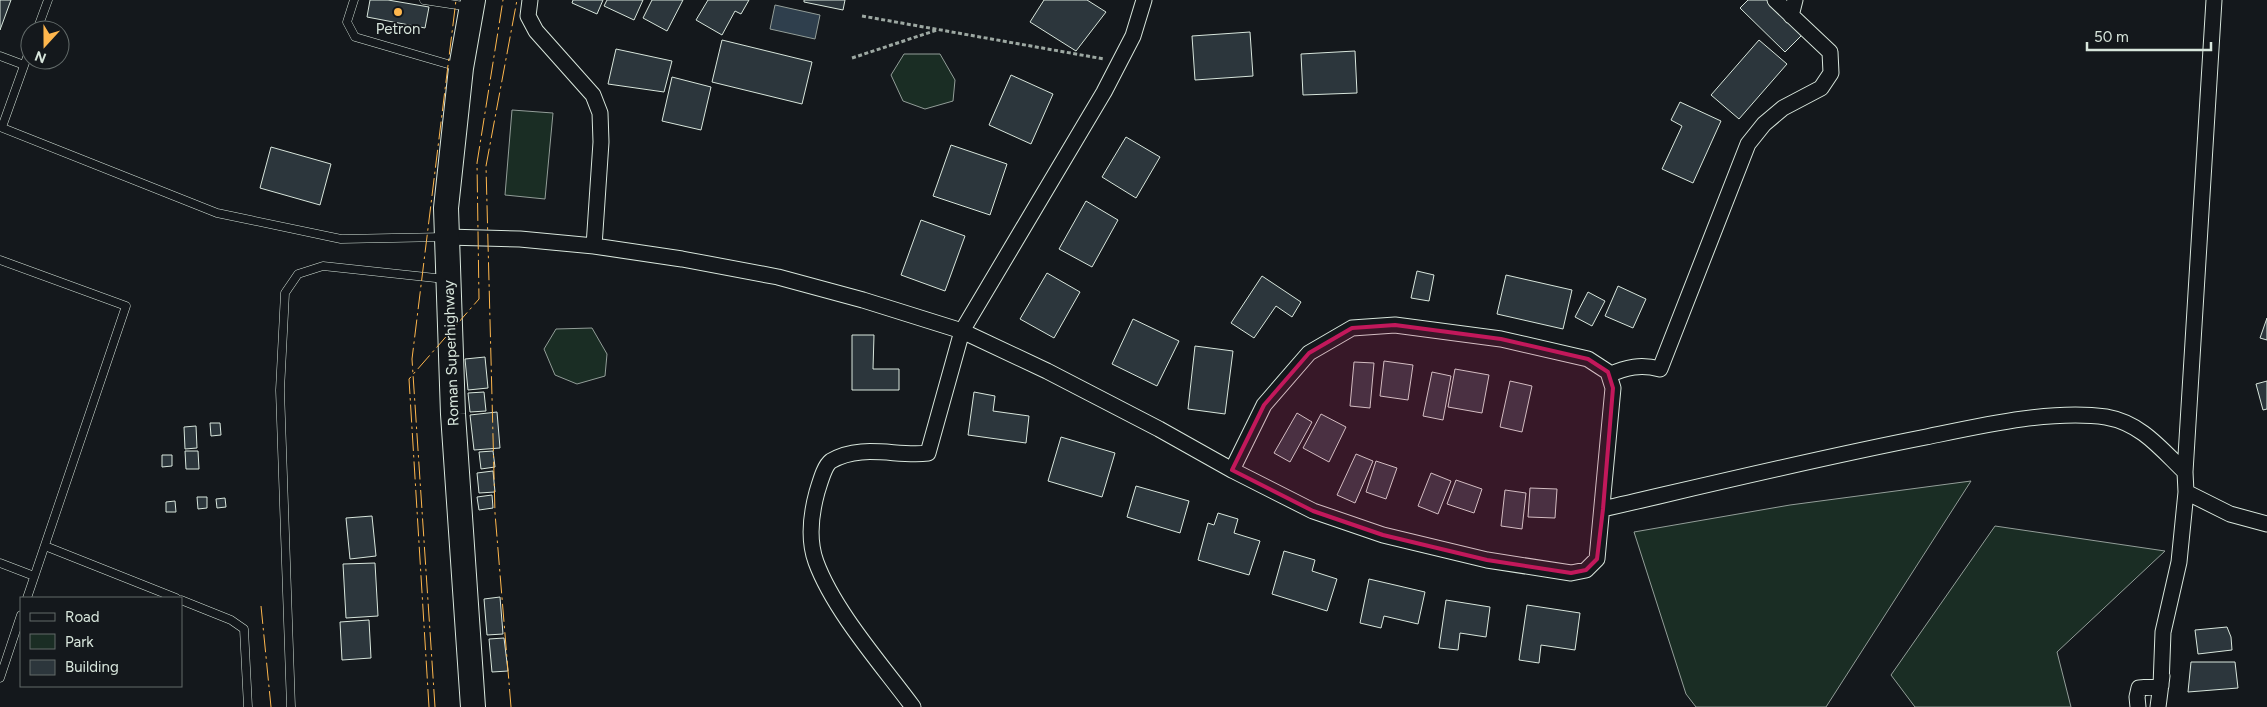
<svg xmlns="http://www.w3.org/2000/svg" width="2267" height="707" font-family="Figtree,sans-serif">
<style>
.green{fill:#1a2d24;stroke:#939e99}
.water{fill:#2f3f4d;stroke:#939e99}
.building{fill:#2c363c;stroke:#d8e6dc}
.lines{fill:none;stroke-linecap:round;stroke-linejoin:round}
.service-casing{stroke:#d8e6dc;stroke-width:9}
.minor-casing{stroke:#d8e6dc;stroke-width:17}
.primary-casing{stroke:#d8e6dc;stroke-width:26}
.path{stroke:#9da8a2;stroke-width:3;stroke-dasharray:4 2.5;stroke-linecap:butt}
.service{stroke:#14181c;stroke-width:8}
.minor{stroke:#14181c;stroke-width:15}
.primary{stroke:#14181c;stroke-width:24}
.power{stroke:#ffb74d;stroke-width:1;stroke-dasharray:18 4 2.5 4;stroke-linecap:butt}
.marked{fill:#c2185b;fill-opacity:0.2;stroke:#c2185b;stroke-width:4;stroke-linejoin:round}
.poi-dot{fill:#ffb74d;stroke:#14181c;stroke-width:2}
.labels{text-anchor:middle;stroke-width:4;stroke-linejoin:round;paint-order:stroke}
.poi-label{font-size:15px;fill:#d8e6dc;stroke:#14181c}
.street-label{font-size:15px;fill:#d8e6dc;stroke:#14181c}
</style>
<rect width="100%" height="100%" fill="#14181c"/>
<path class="green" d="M904 54H940L955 80 953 101 925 109 903 101 891 75Z
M512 110 553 113 545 199 505 195Z
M592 328 607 354 605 376 577 384 555 375 544 349 556 329Z
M1971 481 1826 707H1696L1686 694 1634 532 1790 505Z
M1995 526 2165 551 2057 652 2071 707H1915L1891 675Z"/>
<path class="water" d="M775 5 820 15 815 39 770 29Z"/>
<path class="building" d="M0 0H11L0 30Z
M370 0H388L429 7 425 28 367 17Z
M573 0H603L597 14 572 3Z
M607 0H643L634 20 604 6Z
M652 0H683L667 31 643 18Z
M708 0H749L741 14 735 11 722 35 696 20Z
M804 0H845L843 10 804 2Z
M1044 0H1087L1106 12 1076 51 1030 22Z
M1748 0H1770L1803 34 1785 52 1740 8Z
M1250 32 1253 76 1195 80 1192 36Z
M722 40 812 62 802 104 712 82Z
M1759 40 1787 64 1739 119 1711 95Z
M616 49 672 61 664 92 608 84Z
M1355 51 1357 93 1303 95 1301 54Z
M1011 75 1053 94 1031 144 989 125Z
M672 77 711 87 701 130 662 121Z
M1680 102 1721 121 1693 183 1662 169 1682 126 1671 120Z
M1126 137 1160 157 1136 198 1102 177Z
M951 145 1007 164 990 215 933 196Z
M271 147 331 164 320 205 260 188Z
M1086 201 1118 220 1092 267 1059 249Z
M921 220 965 236 945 291 901 275Z
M1417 271 1434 275 1429 301 1411 298Z
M1047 273 1080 292 1054 338 1020 319Z
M1506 275 1572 290 1563 329 1497 314Z
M1262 276 1301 302 1292 317 1276 306 1254 338 1231 323Z
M1618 286 1646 299 1633 328 1605 316Z
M1588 292 1605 301 1592 326 1575 317Z
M2267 318V340L2260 338Z
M1133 319 1179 341 1157 386 1112 364Z
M852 335H874L873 369H899V390H852Z
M1195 346 1233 351 1225 414 1188 409Z
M485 357 488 388 468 390 465 359Z
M1384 361 1413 365 1408 400 1380 396Z
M1354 362 1374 363 1370 408 1350 406Z
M1455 369 1489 375 1482 413 1448 407Z
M1432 372 1451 376 1443 420 1423 416Z
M1510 381 1532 386 1522 432 1500 427Z
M2267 381V409L2263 410 2256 384Z
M484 392 486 411 470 412 468 393Z
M974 392 995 396 993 411 1029 416 1026 443 968 435Z
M497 412 500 448 474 450 470 415Z
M1297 413 1312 422 1290 462 1274 453Z
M1321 414 1346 427 1329 462 1303 448Z
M210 423H220L221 435 211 436Z
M196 426 197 448 185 449 184 427Z
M1061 437 1115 453 1102 497 1048 481Z
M185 451H198L199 469H186Z
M493 451 495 467 481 469 479 452Z
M1356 454 1373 461 1355 503 1337 495Z
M162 455H172V466L162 467Z
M1376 461 1397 468 1386 499 1366 492Z
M493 471 495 492 479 493 477 473Z
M1431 473 1451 481 1438 514 1418 506Z
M1456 480 1482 489 1474 513 1447 504Z
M1136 486 1189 501 1180 533 1127 517Z
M1530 488 1557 489 1555 518 1528 517Z
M1505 490 1526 493 1522 529 1501 526Z
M492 495 493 508 479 510 477 497Z
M197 497H207V508L198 509Z
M225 498 226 507 217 508 216 499Z
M175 501 176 512H166V502Z
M1218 513 1238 519 1234 533 1260 541 1249 575 1198 560 1208 523 1214 525Z
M372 516 376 556 350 559 346 518Z
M1284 551 1315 560 1312 571 1337 579 1327 611 1272 594Z
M375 563 378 616 346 618 343 564Z
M1369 579 1425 592 1418 624 1384 616 1381 628 1360 623Z
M500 597 503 634 487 635 484 599Z
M1446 600 1490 607 1486 637 1460 633 1458 650 1439 648Z
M1527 605 1580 613 1575 650 1541 645 1539 663 1519 660Z
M369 620 371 658 342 660 340 622Z
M2227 627 2231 637 2232 650 2198 654 2195 630Z
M504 638 508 671 492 672 489 639Z
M2191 662H2235L2238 688 2188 692Z"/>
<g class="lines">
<defs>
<path id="service" d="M354 0 347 22 355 37 458 67
M424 0 470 7
M37 30 48 0
M0 56 24 65
M0 127 217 213 341 239 445 237
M2 127 30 49
M0 260 126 306 27 598
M45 546 176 598
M0 563 34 576
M181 600 231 620 244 629 248 707
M0 678 21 615
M291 707 280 390 285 293 298 274 323 266 445 279"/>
<path id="minor" d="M530 0 528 16 536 31 593 95 600 113 601 142 594 246
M1791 16 1795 0
M447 237 520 239 594 246 682 259 778 277 863 300 962 331 1047 371 1159 429 1232 470 1313 511 1383 535 1487 560 1571 573 1586 570 1597 559 1613 388 1608 372 1588 359 1501 339 1395 325 1352 328 1309 353 1264 405 1232 470
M1609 375C1626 367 1641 364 1660 369L1748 144 1764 124 1783 108 1821 88 1831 73 1830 52 1775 0
M2185 472 2214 0
M2186 492 2230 514 2267 524
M1603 509C1711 484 1818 458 1926 437 1979 426 2052 409 2106 417 2141 423 2161 449 2185 472L2186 492 2179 562 2163 632 2161 686
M913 707C882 665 834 611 816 562 808 540 811 514 817 492 820 483 824 466 831 461 861 443 897 457 928 453L962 331 1104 92 1133 36 1144 0
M2138 707 2137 697 2139 688 2161 686
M2158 707 2162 676"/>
<path id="primary" d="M473 707 453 414 446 208 461 68 473 0"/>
</defs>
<use href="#service" class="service-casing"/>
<use href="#minor" class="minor-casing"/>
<use href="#primary" class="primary-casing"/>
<path class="path" d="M862 16 1104 59
M852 58 937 30"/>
<use href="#service" class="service"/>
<use href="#minor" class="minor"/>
<use href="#primary" class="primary"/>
<path class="power" d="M261 606 271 707
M429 707 409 379 479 299 477 163 503 0
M435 707 412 359 456 0
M511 707 495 513 486 166 517 0"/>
</g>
<path class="marked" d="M1395 325 1501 339 1588 359 1608 372 1613 388 1603 509 1597 559 1586 570 1571 573 1487 560 1383 535 1313 511 1232 470 1264 405 1309 353 1352 328Z"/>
<circle class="poi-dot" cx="398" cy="12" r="5"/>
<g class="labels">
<g class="poi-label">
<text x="398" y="34">Petron</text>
</g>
<g class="street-label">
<text transform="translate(451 353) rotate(-92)" y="5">Roman Superhighway</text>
</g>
</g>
<rect x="20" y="597" width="162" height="90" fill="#14181c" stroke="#626a69"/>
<rect x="30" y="613" width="25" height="8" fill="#14181c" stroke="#626a69"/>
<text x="65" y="622" font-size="15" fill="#d8e6dc">Road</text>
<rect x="30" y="634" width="25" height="15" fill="#1a2d24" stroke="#626a69"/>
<text x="65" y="647" font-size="15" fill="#d8e6dc">Park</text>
<rect x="30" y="660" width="25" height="15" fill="#2c363c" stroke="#626a69"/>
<text x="65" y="672" font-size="15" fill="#d8e6dc">Building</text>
<g transform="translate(45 45) rotate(201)"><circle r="24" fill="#14181c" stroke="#626a69"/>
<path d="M0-4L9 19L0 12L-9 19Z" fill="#ffb74d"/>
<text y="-8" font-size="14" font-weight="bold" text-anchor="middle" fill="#d8e6dc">N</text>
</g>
<path d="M2087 42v8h124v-8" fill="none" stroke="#d8e6dc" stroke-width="2.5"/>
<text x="2094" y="42" font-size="15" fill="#d8e6dc" stroke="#14181c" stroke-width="4" paint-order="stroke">50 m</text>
</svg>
